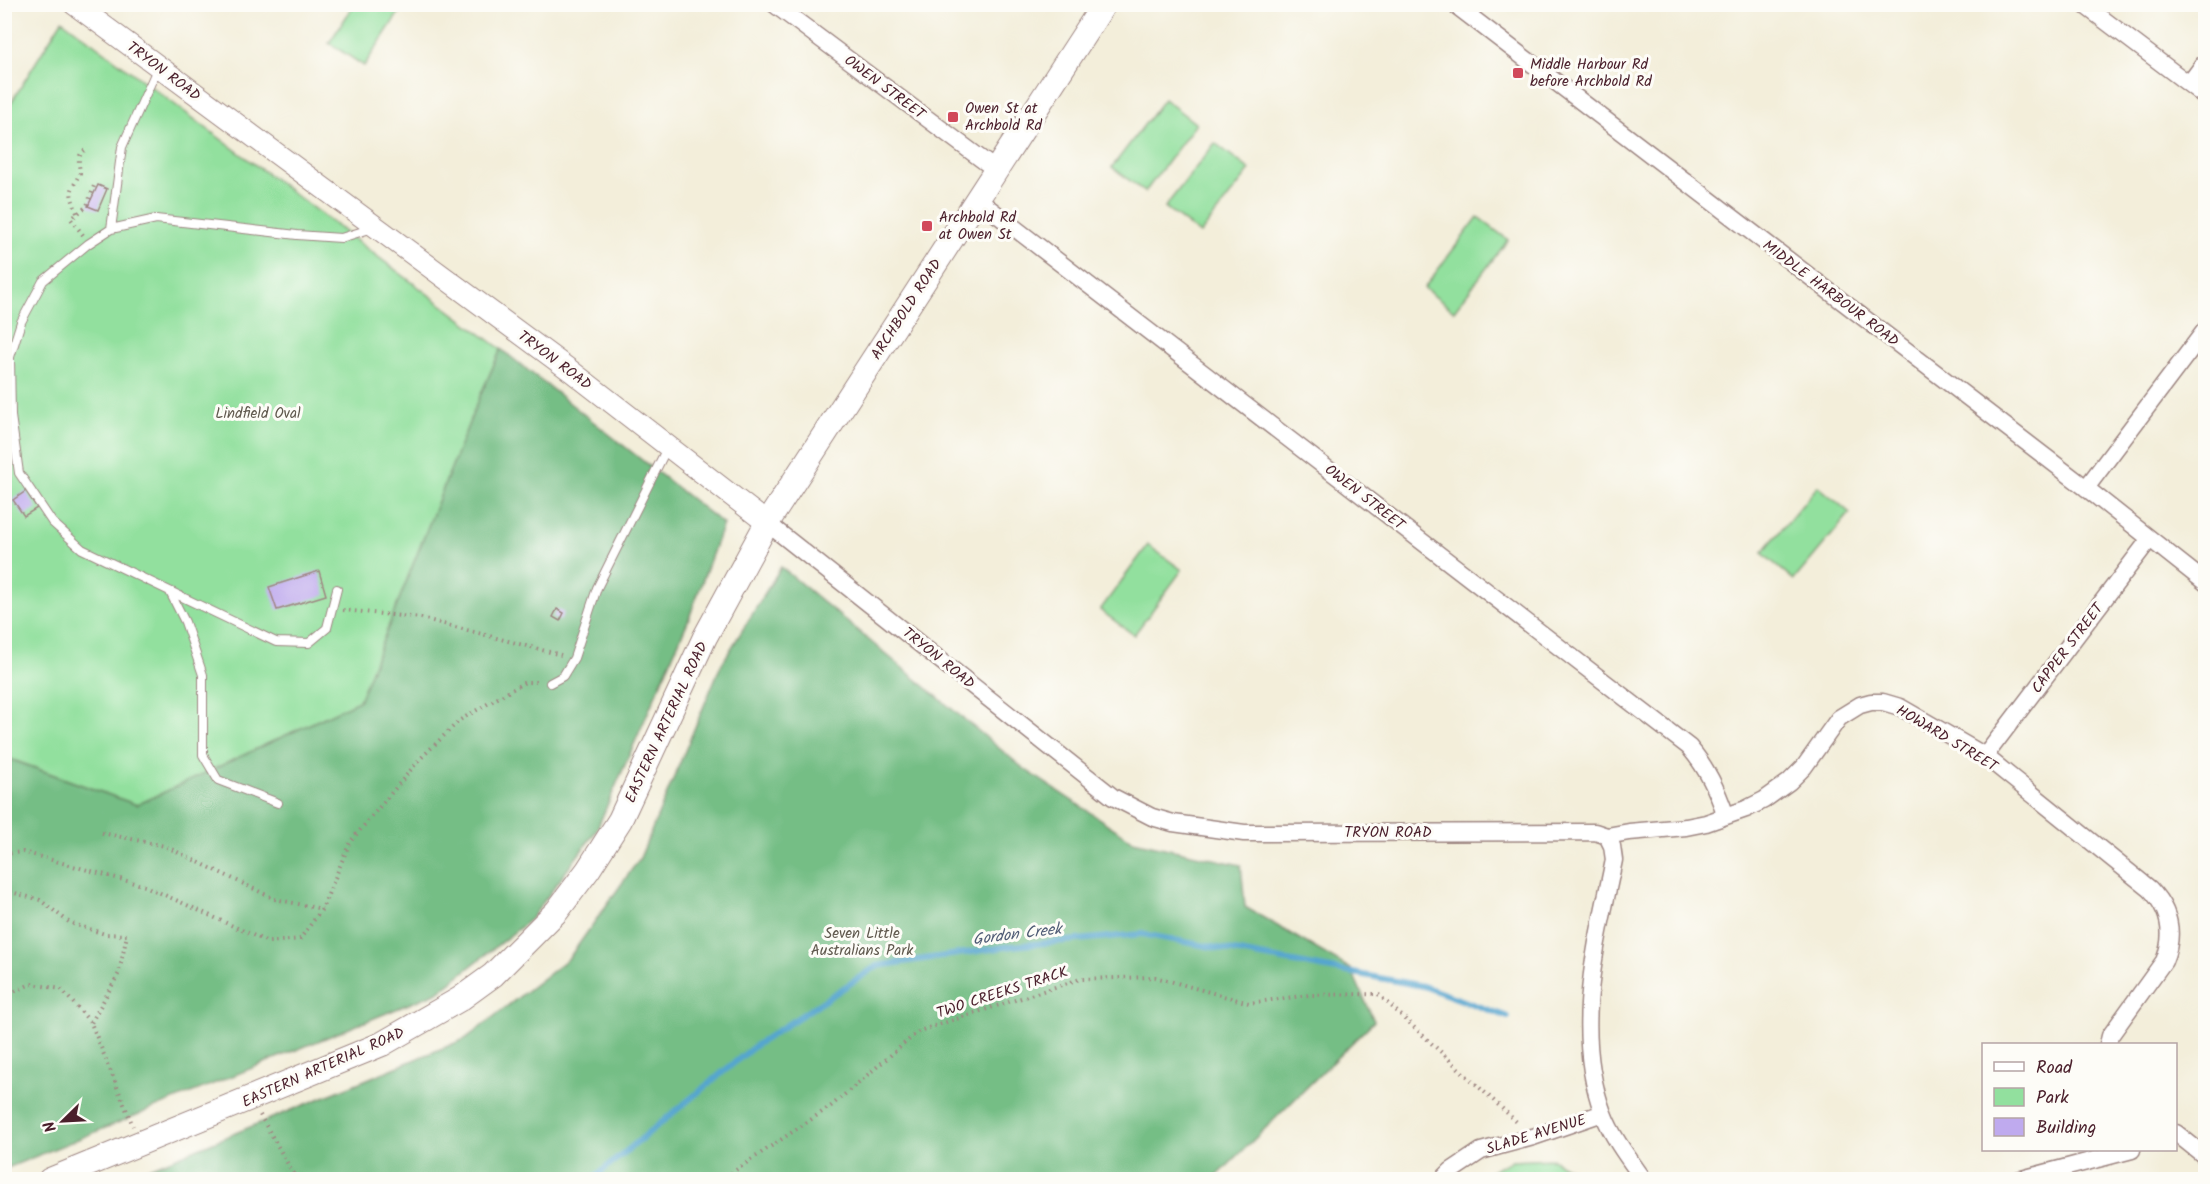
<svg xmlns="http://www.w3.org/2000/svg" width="2210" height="1184" font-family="Kalam,sans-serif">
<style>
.green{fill:#92e09e;stroke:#6e8064;stroke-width:1.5}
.forest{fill:#75be85;stroke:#606e58;stroke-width:1.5}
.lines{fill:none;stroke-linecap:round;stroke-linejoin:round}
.stream{stroke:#55a5cf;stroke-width:6}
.building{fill:#bfaaee}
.service-casing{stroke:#9e8682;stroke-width:10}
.minor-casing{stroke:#9e8682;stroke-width:19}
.tertiary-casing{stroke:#9e8682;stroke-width:23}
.secondary-casing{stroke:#9e8682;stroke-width:26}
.path{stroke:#9e8682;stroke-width:4;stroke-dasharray:1.5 4.5;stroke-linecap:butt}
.service{stroke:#fff;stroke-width:8}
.minor{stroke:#fff;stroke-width:16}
.tertiary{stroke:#fff;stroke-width:21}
.secondary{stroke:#fff;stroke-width:24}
.poi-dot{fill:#d1495b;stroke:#fdfcf7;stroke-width:2}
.labels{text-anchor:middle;stroke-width:6;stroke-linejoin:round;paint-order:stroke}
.poi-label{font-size:15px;fill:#4a1f2b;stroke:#fdfcf7;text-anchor:start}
.street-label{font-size:15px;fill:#4a1f2b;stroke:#fdfcf7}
.park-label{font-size:15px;fill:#60594e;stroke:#fdfcf7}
.water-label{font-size:16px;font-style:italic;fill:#4f5b75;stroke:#fdfcf7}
</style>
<rect width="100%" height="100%" fill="#fdfcf7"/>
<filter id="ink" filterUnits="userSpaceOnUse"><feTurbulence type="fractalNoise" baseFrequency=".0167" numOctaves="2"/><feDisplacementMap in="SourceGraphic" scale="12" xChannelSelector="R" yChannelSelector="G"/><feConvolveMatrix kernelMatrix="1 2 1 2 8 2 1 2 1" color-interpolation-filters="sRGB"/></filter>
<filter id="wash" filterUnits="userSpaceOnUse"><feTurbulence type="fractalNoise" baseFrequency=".008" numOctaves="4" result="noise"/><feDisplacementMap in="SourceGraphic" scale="24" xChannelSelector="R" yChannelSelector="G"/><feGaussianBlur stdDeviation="1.35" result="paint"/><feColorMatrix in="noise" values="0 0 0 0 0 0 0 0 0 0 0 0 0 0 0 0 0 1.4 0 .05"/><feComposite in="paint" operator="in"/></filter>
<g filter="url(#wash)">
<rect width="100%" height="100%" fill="#f3eeda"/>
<path class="green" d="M354 5H404L364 66 329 43Z
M62 20 501 349 477 403 359 701 137 805 5 757 4 114Z
M1164 99 1196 124 1145 192 1112 167Z
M1215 143 1250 170 1200 234 1165 207Z
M1478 217 1508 240 1454 311 1424 288Z
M1818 486 1850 513 1794 580 1762 553Z
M1148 545 1182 570 1134 635 1100 610Z
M1552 1159 1586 1179 1480 1180 1478 1178 1511 1161Z"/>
<path class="forest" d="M501 349 723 524 688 621 596 831 531 919 438 992 5 1169 4 757 137 805 359 701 477 403Z
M781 567 1023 768 1133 841 1241 865 1245 907 1351 969 1374 1021 1214 1179H123L465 1039 569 958 640 858 721 665Z"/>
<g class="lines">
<path class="stream" d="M591 1180 756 1045 877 966 1012 946 1142 934 1423 986 1508 1017"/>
</g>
<g id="blocks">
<path class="building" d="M98 185 107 189 98 210 88 206Z
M26 491 37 508 24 516 13 500Z
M319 571 326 595 277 610 269 587Z
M557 609 564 613 560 621 553 617Z"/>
</g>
</g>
<g filter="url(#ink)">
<use href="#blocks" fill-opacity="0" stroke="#9e8682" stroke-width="1.5"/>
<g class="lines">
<defs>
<path id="service" d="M111 229 122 147 158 67
M337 589 327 628 309 643 276 642 82 549 52 522 19 473 11 416 10 357 21 322 43 281 88 244 111 229 156 219 297 235 341 238 373 228
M170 592 185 622 203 675V755L218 780 278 803
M550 683 563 676 574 658 597 588 668 446"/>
<path id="minor" d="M774 4 996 170
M1454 4 2086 488 2206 583
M2083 4 2206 97
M2189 84 2206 61
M977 199 1689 747C1707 768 1717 790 1726 816
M2086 488 2206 329
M767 523 1113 797 1152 817 1173 823 1244 833 1595 832 1607 836 1612 846 1614 860C1597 943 1572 1029 1603 1113 1612 1137 1629 1159 1644 1180
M1985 756 2149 540
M1607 836 1629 832 1686 827 1706 823 1746 809 1764 800 1789 782 1804 767 1839 718 1860 705 1871 702H1883L1900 707 1985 756 2150 889C2170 910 2175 934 2164 961L2110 1036 2108 1044
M2176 1133 2206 1157
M1442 1180 1451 1171 1481 1151 1533 1137 1603 1113
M2018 1180 2132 1150"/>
<path id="tertiary" d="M74 4 571 371 767 523"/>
<path id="secondary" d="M50 1180 382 1044 460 999 493 975 557 911 588 870 620 820 705 637 767 523 1104 4"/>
</defs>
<use href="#service" class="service-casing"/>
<use href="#minor" class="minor-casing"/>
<use href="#tertiary" class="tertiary-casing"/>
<use href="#secondary" class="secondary-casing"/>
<path class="path" d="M77 213C69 190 69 195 80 173 79 162 76 155 87 149
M83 235 71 219 87 206 95 183
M343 610 421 618 561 655
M102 833 165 846 275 899 322 909
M4 854 23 852 145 886 268 942 300 939 322 909 350 842 420 759 460 720 525 682H538
M4 890 40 900 70 923 105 934 127 935 119 973 91 1023
M4 996 31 984 61 989 91 1023 133 1126
M260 1115 297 1180
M721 1180 831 1106 919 1031 1080 979 1155 977 1249 1003 1309 995 1378 994 1519 1124"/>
<use href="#service" class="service"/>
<use href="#minor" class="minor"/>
<use href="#tertiary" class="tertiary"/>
<use href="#secondary" class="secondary"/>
</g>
</g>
<g class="poi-dot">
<rect x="1512" y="67" width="12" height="12" rx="3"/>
<rect x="947" y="111" width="12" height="12" rx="3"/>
<rect x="921" y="220" width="12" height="12" rx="3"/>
</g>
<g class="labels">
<g class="poi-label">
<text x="1530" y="69">Middle Harbour Rd<tspan x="1530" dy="17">before Archbold Rd</tspan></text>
<text x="965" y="113">Owen St at<tspan x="965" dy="17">Archbold Rd</tspan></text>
<text x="939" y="222">Archbold Rd<tspan x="939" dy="17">at Owen St</tspan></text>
</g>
<g class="street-label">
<text transform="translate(164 71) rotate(37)" y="5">TRYON ROAD</text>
<text transform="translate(885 87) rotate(37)" y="5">OWEN STREET</text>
<text transform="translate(1831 293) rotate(37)" y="5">MIDDLE HARBOUR ROAD</text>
<text transform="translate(906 309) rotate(-57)" y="5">ARCHBOLD ROAD</text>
<text transform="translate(555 360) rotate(37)" y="5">TRYON ROAD</text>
<text transform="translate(1365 497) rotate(38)" y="5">OWEN STREET</text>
<text transform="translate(2067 648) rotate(-53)" y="5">CAPPER STREET</text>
<text transform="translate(939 658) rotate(39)" y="5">TRYON ROAD</text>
<text transform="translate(666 722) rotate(-65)" y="5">EASTERN ARTERIAL ROAD</text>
<text transform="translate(1947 738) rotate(31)" y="5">HOWARD STREET</text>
<text x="1388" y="837">TRYON ROAD</text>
<text transform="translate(1002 992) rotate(-18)" y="5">TWO CREEKS TRACK</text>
<text transform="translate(323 1067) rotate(-24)" y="5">EASTERN ARTERIAL ROAD</text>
<text transform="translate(1536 1134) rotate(-17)" y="5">SLADE AVENUE</text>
</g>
<g class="park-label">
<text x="258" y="418">Lindfield Oval</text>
<text x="862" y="938">Seven Little<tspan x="862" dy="17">Australians Park</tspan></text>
</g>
<g class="water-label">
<text transform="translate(1017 933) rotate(-7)" y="6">Gordon Creek</text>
</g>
</g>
<rect width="2210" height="1184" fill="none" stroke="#fdfcf7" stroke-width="24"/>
<rect x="1982" y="1043" width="195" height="108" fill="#fdfcf7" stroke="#b5a4a5" stroke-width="1.5"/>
<rect x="1994" y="1062" width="30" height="9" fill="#ffffff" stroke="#b5a4a5" stroke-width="1.5"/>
<text x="2036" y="1073" font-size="18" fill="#4a1f2b">Road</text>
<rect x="1994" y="1088" width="30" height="18" fill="#92e09e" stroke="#b5a4a5" stroke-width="1.5"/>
<text x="2036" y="1103" font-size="18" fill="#4a1f2b">Park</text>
<rect x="1994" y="1118" width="30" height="18" fill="#bfaaee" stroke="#b5a4a5" stroke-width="1.5"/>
<text x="2036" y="1133" font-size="18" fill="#4a1f2b">Building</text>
<g transform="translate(63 1121) rotate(246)" stroke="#fdfcf7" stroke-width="4.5" paint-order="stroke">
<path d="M0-4.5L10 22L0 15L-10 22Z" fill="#4a1f2b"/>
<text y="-9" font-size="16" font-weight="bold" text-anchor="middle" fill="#4a1f2b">N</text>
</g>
</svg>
